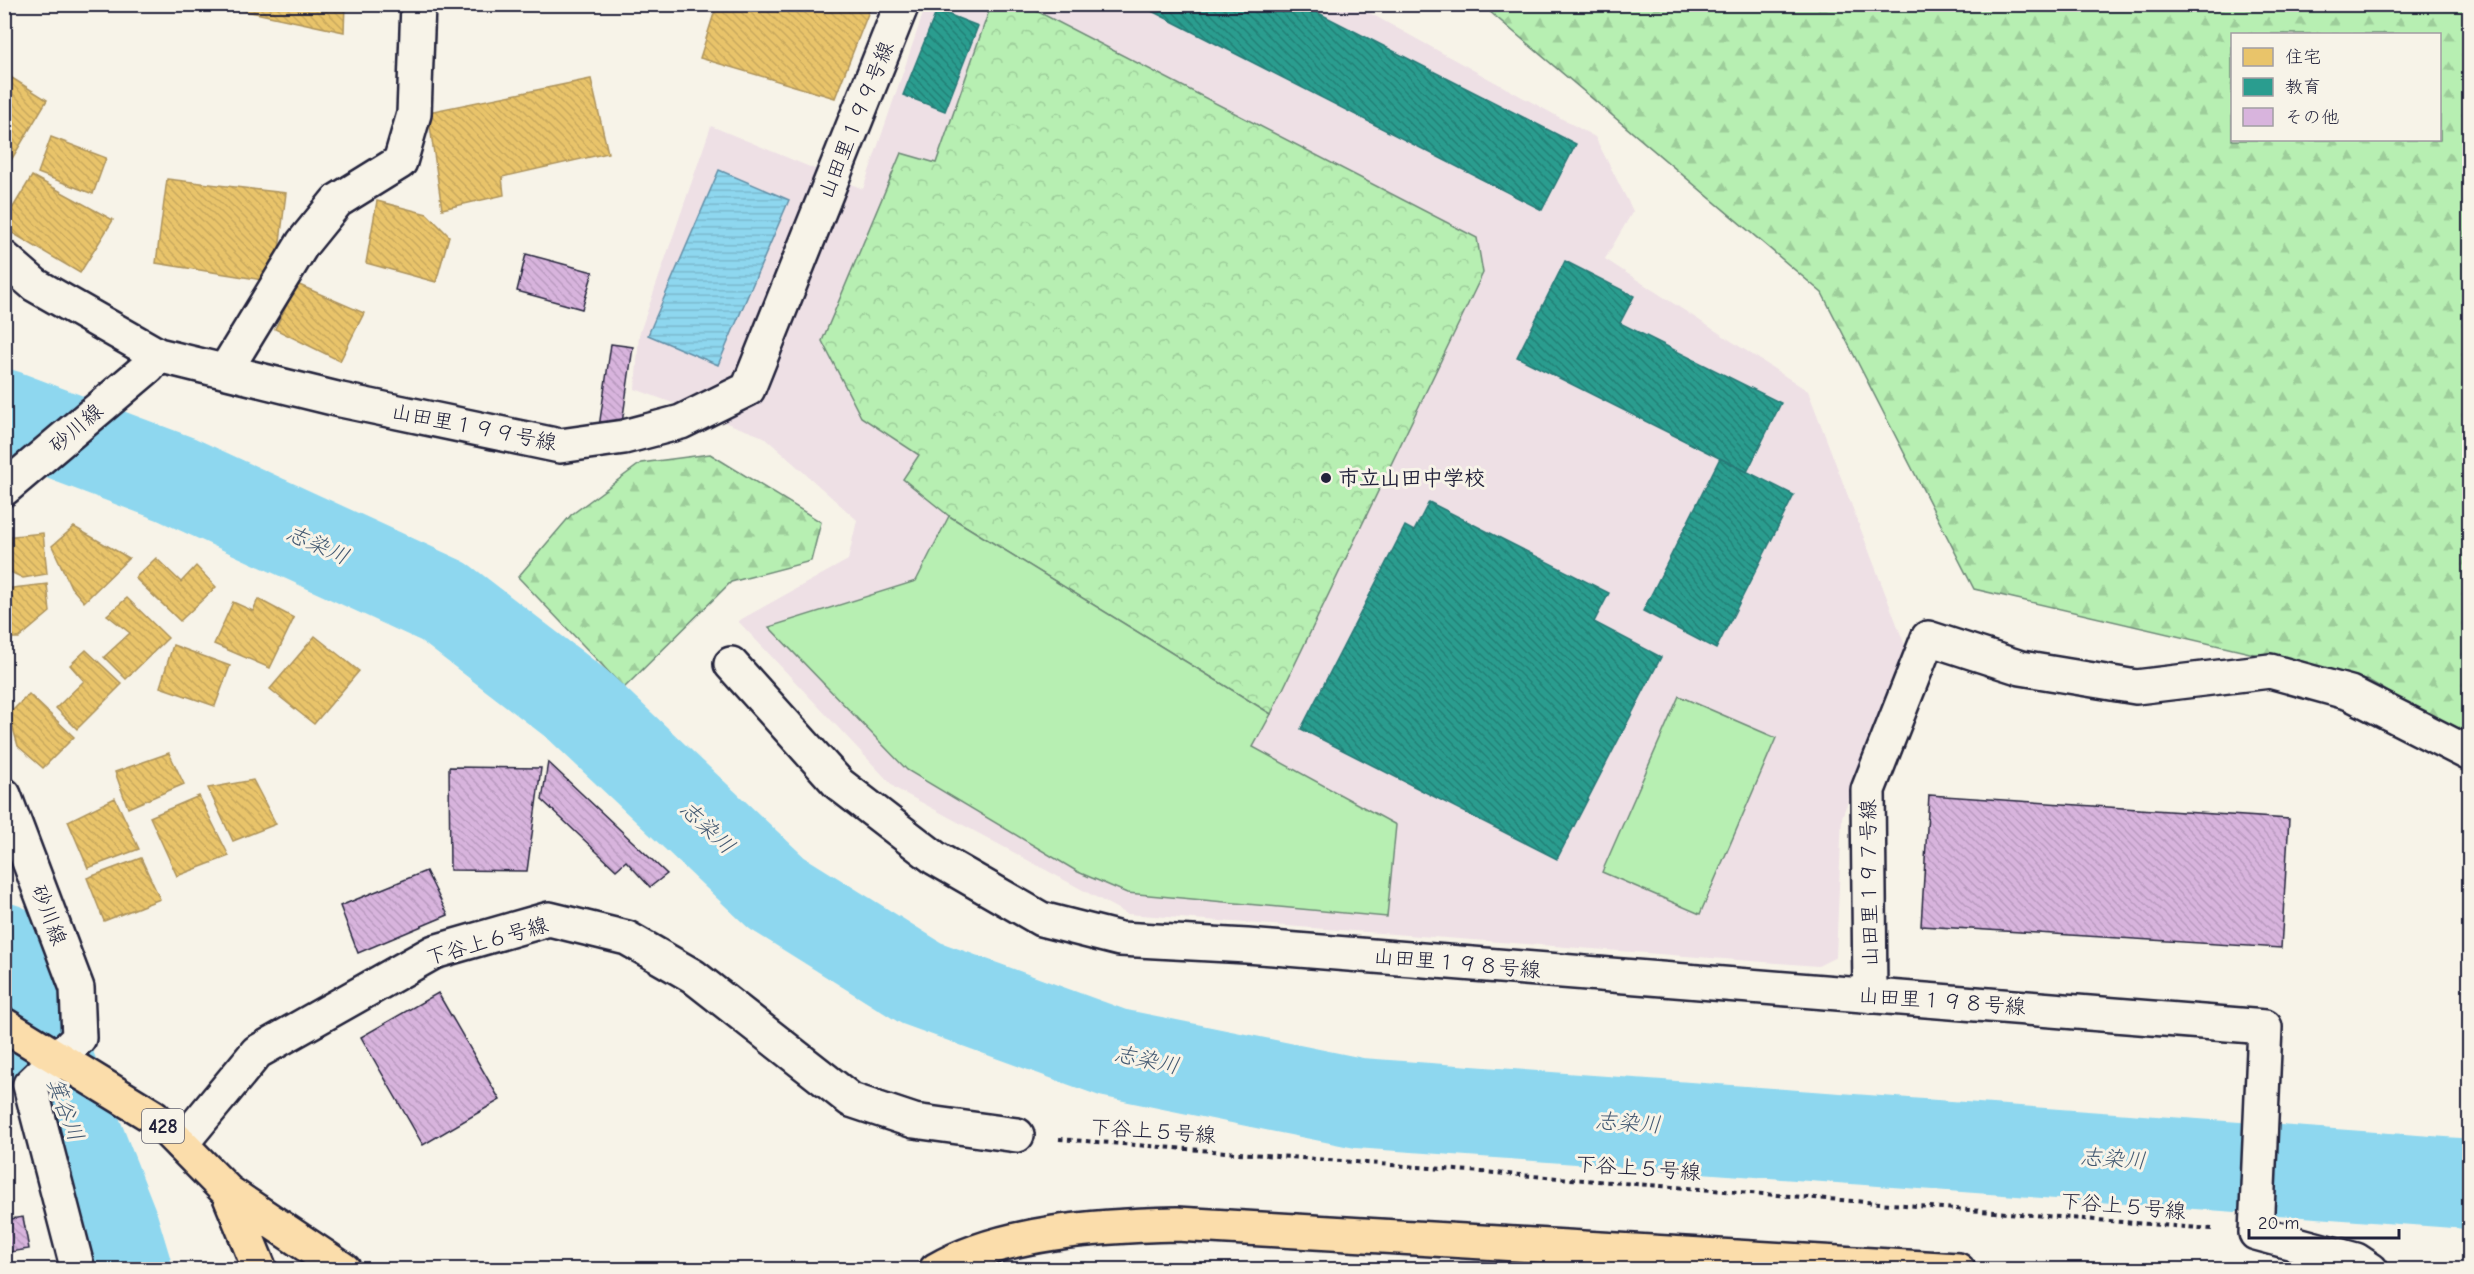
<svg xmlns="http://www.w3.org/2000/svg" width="2474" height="1274" font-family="'Comic Neue','Klee One',sans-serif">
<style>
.built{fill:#eee0e5}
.forest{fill:url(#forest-firs);stroke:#6c8876;stroke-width:1.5;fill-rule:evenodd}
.park{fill:url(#park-crowns);stroke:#6c8876;stroke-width:1.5}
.pitch{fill:#b7efb2;stroke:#6c8876;stroke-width:1.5}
.water{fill:url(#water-rules);stroke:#638fa7;stroke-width:1.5}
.homes{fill:url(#homes-back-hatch);stroke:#ad935c;stroke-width:1.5}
.schools{fill:url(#schools-back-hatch);stroke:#287876;stroke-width:1.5}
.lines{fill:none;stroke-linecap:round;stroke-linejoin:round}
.river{stroke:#8ed7ef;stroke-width:90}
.building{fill:url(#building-back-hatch);stroke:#22223b;stroke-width:1.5}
.minor-casing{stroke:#22223b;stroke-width:38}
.highway-casing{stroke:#22223b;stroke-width:38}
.path{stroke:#22223b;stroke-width:4;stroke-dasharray:4.5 4.5;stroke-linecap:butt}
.minor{stroke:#f7f3e8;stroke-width:33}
.highway{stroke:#fbddab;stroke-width:33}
.poi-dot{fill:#22223b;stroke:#f7f3e8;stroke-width:2}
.labels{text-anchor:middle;stroke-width:6;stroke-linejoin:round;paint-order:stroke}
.shield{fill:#f7f3e8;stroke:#62616f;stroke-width:1.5}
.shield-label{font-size:20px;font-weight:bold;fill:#22223b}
.street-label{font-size:21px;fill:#22223b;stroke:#f7f3e8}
.poi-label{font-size:21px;font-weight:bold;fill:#22223b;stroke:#f7f3e8;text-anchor:start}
.water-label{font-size:22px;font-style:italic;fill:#425871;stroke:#f7f3e8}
</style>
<defs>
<pattern id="forest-firs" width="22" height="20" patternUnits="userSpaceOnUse" patternTransform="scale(1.5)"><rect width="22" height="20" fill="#b7efb2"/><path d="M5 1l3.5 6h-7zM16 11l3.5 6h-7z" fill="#9dcd9a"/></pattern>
<pattern id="park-crowns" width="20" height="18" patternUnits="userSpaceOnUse" patternTransform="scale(1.5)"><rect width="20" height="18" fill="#b7efb2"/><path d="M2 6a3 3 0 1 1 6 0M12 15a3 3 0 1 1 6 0" fill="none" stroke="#9dcd9a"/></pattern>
<pattern id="water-rules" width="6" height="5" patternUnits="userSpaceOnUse" patternTransform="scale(1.5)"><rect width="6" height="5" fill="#8ed7ef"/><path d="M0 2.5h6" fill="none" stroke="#7ab8ce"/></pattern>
<pattern id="homes-back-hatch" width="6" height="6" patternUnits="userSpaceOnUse" patternTransform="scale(1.5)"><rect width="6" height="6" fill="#e9c46a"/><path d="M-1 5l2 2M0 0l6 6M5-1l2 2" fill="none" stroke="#c8a85d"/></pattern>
<pattern id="schools-back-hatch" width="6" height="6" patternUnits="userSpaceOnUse" patternTransform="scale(1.5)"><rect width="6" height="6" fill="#2a9d8f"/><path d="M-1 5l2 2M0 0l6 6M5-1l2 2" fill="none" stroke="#248076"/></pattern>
<pattern id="building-back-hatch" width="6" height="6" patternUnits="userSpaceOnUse" patternTransform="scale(1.5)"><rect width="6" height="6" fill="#d8b4dd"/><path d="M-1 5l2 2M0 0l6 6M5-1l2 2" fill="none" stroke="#b99abf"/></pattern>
</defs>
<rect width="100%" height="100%" fill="#f7f3e8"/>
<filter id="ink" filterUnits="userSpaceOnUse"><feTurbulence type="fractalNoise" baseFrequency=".0167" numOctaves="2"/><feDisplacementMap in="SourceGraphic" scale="12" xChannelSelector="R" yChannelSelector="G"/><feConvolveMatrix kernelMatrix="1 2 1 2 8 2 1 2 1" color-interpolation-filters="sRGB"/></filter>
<g filter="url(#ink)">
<path class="built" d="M926 5H1355L1595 137 1633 211 1605 259 1808 391 1906 648 1842 817 1836 957 1818 966 1127 914 895 788 738 621 848 560 857 520 764 437 635 389 639 335 711 126 863 189Z"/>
<path class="forest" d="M1482 5H2469V740L2370 681 1974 589 1822 293ZM2232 34H2440V140H2232Z
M710 454 821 522 811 561 731 582 624 688 518 577 571 515 641 463Z"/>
<path class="park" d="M991 5H1025L1477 238 1483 273 1271 714 949 516 903 479 919 455 861 417 822 341 901 153 936 163Z"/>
<path class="pitch" d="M949 516 1271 714 1253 747 1396 825 1387 917 1127 893 1078 872 907 770 769 627 916 581Z
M1679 696 1776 738 1700 914 1602 872Z"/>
<path class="water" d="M719 170 789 200 718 365 648 335Z"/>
<path class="homes" d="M241 4H345L344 32 241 10Z
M717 4H849L869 11 835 98 700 58Z
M4 73 47 100 4 172Z
M591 79 608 153 502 177 504 195 442 209 428 112Z
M51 137 106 158 93 194 38 173Z
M32 176 113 220 80 273 4 228V222Z
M167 179 286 193 275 282 156 263Z
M377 201 427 214 449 236 436 282 366 263Z
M297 284 364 313 340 361 275 329Z
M74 527 129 558 84 602 71 587 52 546Z
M43 533 47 574 23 578 4 569V537Z
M156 558 181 582 196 566 216 587 180 621 135 578Z
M47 584 50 612 19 638H4V589Z
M127 598 168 638 126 679 104 657 130 633 107 615Z
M258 599 294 618 270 668 214 644 233 602 253 611Z
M315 636 359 671 314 724 270 689Z
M173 645 230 666 215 706 160 687Z
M86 650 122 684 77 729 56 708 84 681 70 665Z
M29 694 74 737 43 768 18 746 9 714Z
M169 753 184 784 128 808 115 772Z
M253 780 276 824 233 841 208 788Z
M199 796 229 856 177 876 150 817Z
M115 798 139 849 88 868 68 821Z
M141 858 160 899 104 921 87 878Z"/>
<path class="schools" d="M1138 4H1301L1576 144 1542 210Z
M937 10 978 26 945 111 903 95Z
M1565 261 1634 296 1620 323 1781 403 1747 472 1517 357Z
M1720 458 1794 495 1716 649 1643 611Z
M1429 502 1609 593 1594 622 1661 657 1557 859 1301 729 1405 526 1414 531Z"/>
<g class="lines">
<path class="river" d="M4 414 176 479 444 602 578 705 777 893 921 983 1113 1053 1359 1103 2470 1184
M4 948 114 1227 127 1270"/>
</g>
<path class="building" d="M526 254 593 272 582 309 517 291Z
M611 344 633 347 621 430 599 427Z
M548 762 667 874 650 887 626 861 616 870 542 800Z
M449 767 541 768 527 871 450 870Z
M1929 795 2289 819 2281 948 1921 926Z
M426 871 448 915 358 953 340 906Z
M438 993 500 1100 423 1145 361 1037Z
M23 1217 29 1249 4 1253V1220Z"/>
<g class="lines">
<defs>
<path id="minor" d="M4 258 35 285 158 355
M225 371 303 243 337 201 400 162 414 114 418 4
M4 489 148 367 158 355 341 400 560 446 624 437 681 422 748 389 902 4
M731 664 839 784 935 858 1041 919 1120 939 1247 946 2265 1027 2256 1233 2356 1260 2371 1270
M4 795 77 988 79 1038 30 1085 78 1270
M1870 996 1868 790 1928 638 2021 668 2136 687 2270 671 2350 693 2470 754
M181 1144 257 1052 434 952 549 919 627 938 693 976 851 1100 914 1121 1017 1135"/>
<path id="highway" d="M4 1025 154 1117 228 1192 344 1270
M228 1192 260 1270
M936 1270C1003 1231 1101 1226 1177 1224L1958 1270"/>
</defs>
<use href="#minor" class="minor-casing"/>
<use href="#highway" class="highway-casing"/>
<path class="path" d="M1059 1139 2212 1229"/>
<use href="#minor" class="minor"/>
<use href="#highway" class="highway"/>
</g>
</g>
<circle class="poi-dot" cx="1326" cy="478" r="6"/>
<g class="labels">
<rect class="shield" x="142" y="1109" width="42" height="34" rx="4.5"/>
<g class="shield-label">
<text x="163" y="1133">428</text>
</g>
<g class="street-label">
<text transform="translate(856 120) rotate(-68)" y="7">山田里１９９号線</text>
<text transform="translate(474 427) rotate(11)" y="7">山田里１９９号線</text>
<text transform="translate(76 428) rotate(-41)" y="7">砂川線</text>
<text transform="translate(1869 883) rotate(-91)" y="7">山田里１９７号線</text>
<text transform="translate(49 915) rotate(69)" y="7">砂川線</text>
<text transform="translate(487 941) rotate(-16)" y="7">下谷上６号線</text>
<text transform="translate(1457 963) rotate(5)" y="7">山田里１９８号線</text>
<text transform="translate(1942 1001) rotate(4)" y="7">山田里１９８号線</text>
<text transform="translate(1153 1131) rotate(4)" y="7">下谷上５号線</text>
<text transform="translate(1638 1168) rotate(4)" y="7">下谷上５号線</text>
<text transform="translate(2123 1206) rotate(5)" y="7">下谷上５号線</text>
</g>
<g class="poi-label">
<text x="1338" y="485">市立山田中学校</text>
</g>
<g class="water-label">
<text transform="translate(318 544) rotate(24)" y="8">志染川</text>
<text transform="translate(708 827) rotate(43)" y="8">志染川</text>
<text transform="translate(1147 1059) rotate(12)" y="8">志染川</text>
<text transform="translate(66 1109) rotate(69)" y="8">箕谷川</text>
<text transform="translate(1628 1122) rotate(4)" y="8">志染川</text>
<text transform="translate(2113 1158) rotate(4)" y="8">志染川</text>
</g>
</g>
<rect width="2474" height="1274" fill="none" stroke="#f7f3e8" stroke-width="24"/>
<rect x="12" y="12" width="2450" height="1250" fill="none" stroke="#22223b" stroke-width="2" filter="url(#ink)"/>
<rect x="2231" y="33" width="210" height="108" fill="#f7f3e8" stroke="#a29fa3" stroke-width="1.5"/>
<rect x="2243" y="48" width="30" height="18" fill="#e9c46a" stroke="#a29fa3" stroke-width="1.5"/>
<text x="2285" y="63" font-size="18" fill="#22223b">住宅</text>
<rect x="2243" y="78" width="30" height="18" fill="#2a9d8f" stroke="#a29fa3" stroke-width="1.5"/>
<text x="2285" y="93" font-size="18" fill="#22223b">教育</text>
<rect x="2243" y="108" width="30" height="18" fill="#d8b4dd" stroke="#a29fa3" stroke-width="1.5"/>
<text x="2285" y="123" font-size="18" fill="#22223b">その他</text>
<path d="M2249 1229v9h150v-9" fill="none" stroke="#22223b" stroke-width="3"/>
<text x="2258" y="1229" font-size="18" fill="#22223b" stroke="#f7f3e8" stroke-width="4.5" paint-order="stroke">20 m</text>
</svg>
